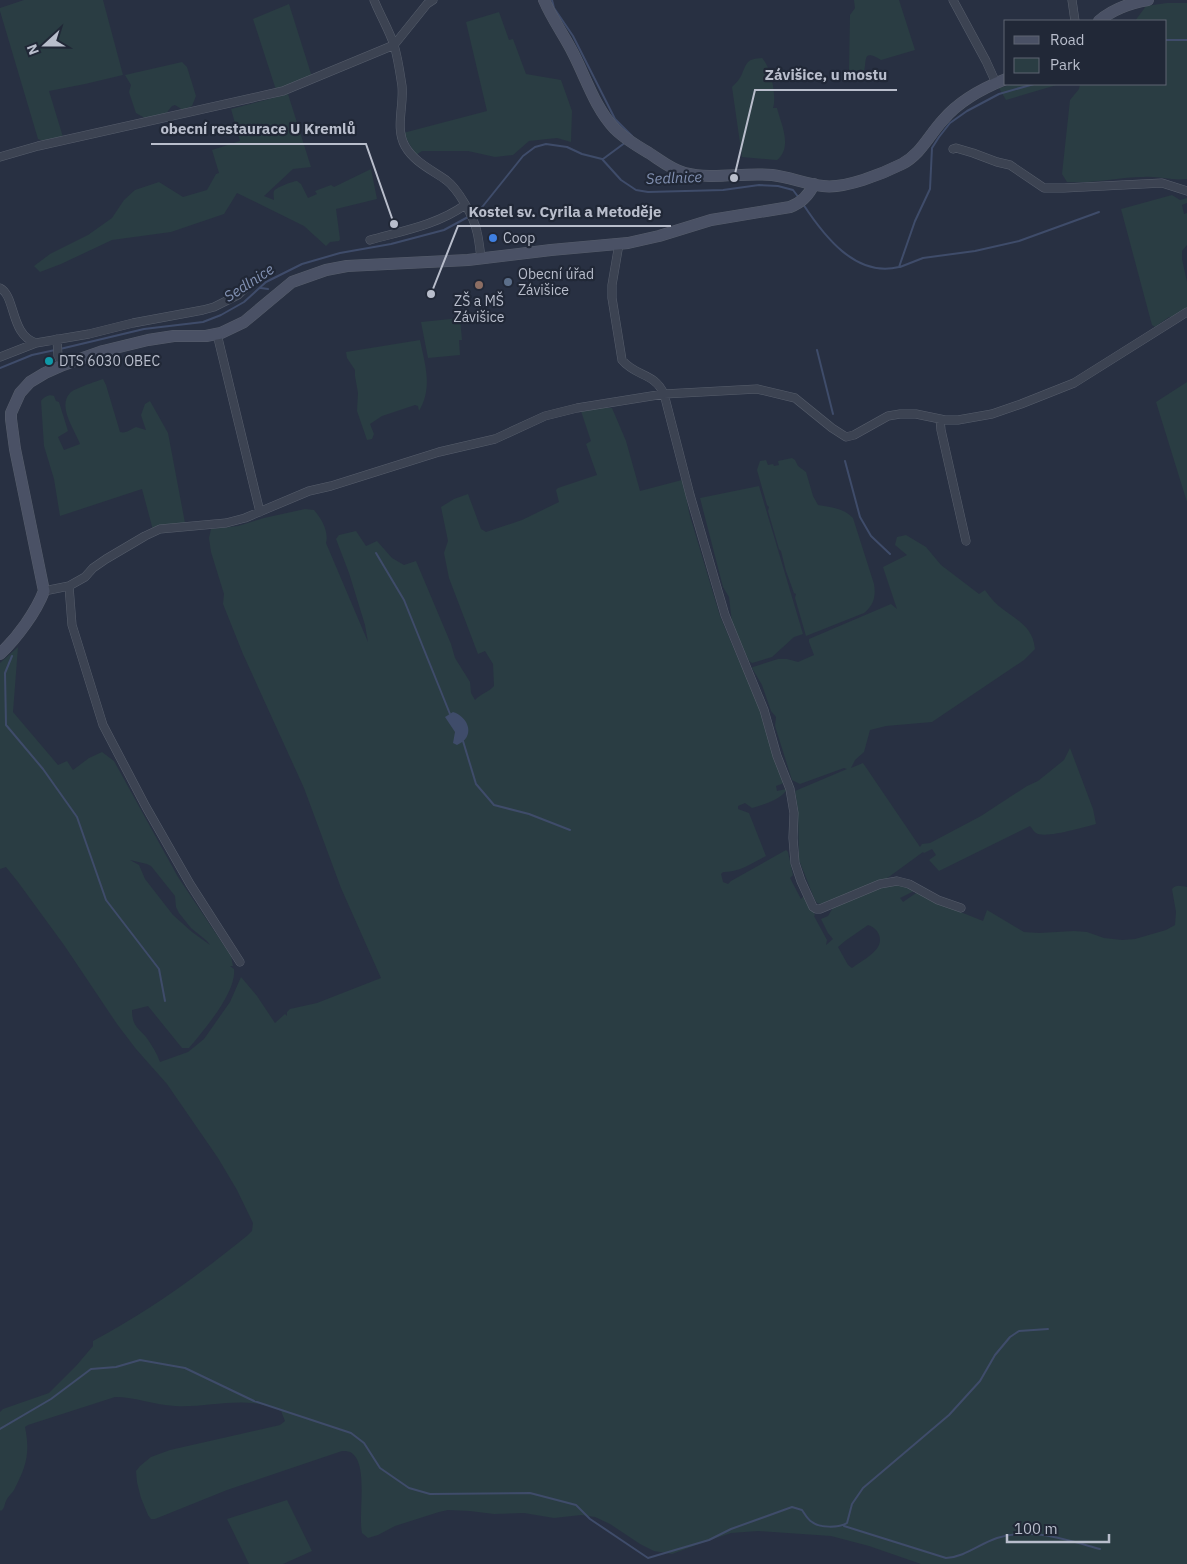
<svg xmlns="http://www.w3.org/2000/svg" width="1187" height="1564" font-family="'IBM Plex Sans',sans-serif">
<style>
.green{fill:#2a3d43;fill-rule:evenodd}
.water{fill:#3f4c6a}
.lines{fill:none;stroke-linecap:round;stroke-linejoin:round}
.stream{stroke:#3f4c6a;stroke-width:2}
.street-casing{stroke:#575e6c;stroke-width:9}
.secondary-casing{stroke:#575e6c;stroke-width:12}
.street{stroke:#3c4352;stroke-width:8}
.secondary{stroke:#4a5165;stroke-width:11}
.shop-dot{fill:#3f7fe0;stroke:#212837;stroke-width:2}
.service-dot{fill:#5c6f8a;stroke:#212837;stroke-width:2}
.education-dot{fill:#8d6e63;stroke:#212837;stroke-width:2}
.culture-dot{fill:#0f9aa8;stroke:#212837;stroke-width:2}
.labels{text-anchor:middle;stroke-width:4.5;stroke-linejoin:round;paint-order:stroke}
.poi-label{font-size:14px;fill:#b9becc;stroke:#212837;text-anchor:start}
.water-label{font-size:15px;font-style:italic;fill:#8291b2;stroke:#212837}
.leader{fill:none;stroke:#b9becc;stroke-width:2}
.callout-dot{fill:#b9becc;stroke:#212837;stroke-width:2}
.callout-label{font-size:15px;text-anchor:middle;font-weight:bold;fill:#b9becc;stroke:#212837;stroke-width:4.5;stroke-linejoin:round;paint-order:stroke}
</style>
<rect width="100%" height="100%" fill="#283042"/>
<path class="green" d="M24 0H103L123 75 85 84 49 91 63 137 43 141 38 139 0 11V8Z
M854 0H899L915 50 881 60C855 44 874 73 856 80L850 75 849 69 850 15 855 8Z
M1167 3H1187V179C1172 181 1159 176 1144 177 1118 177 1093 184 1067 182L1062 174 1070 100 1079 89 1080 84H1166V21H1135L1146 6Z
M289 4 312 77 276 90 253 19Z
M499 12 509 40 513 39 526 74 561 80 572 111 571 142 557 138 529 141 513 155 495 157 468 151H422L416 155 403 133 487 111 466 22Z
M762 58C771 67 777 97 773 108H777C781 124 793 147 777 160L742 157 732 87C736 83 740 79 742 74 747 62 747 59 762 58Z
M182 62 187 67 196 96 192 106 183 110 175 105 172 106 164 116 148 120 136 113 129 92 131 85 125 75Z
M1013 84H1060L1006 100 999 88Z
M288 94 311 167 293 169 264 196 274 200C274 199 273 193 274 191 275 188 293 181 297 181L301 184 308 198 317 194 315 191 331 185 334 187 371 169 377 199 336 209 340 239 339 241 330 242 326 246 304 226 237 193 224 214 171 232 112 240 61 264 40 272 34 266 50 254 88 235 112 218 124 200 135 190 159 182 183 197 207 190 216 174 219 173 212 150 240 141 231 109Z
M1172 195 1180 200 1187 198V203L1182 205 1184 214 1187 213V245L1182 251V259L1187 282V308L1172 317H1169L1155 327 1152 325 1149 314 1121 209Z
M460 318 462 340H459L460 355 428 358 421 322Z
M420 340C425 365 433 387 419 411L418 406 415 405 382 416 370 424 374 434 372 439 367 440 357 411 358 393 355 376V370L347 358 346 352Z
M103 379 106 385 120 432C126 434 131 429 136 427L146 430 141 415 145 404 150 401 168 433 185 523 153 530 142 489 60 516 54 479 44 446 41 401C44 397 49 394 54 396L56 401 59 402 68 431 58 437 64 450 80 444C75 430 57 407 70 393 75 388 95 382 103 379Z
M1187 382V502L1156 402Z
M600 408H612L626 441 640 491 682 480C686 492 687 504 690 516L720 616 739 661 750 680 758 700 784 783 776 786 777 791 786 789V791C778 801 764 804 752 808L745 803 738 806V809L749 813 766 856C753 863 738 873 723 872L721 874 723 882 728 884 731 881 786 850 788 852 793 875 790 878 801 899 805 895 815 915 814 916 827 940 826 945 833 939 828 933 821 919 828 916 834 906 892 882 916 890 900 898 903 902 919 891 938 903 983 921 987 910 1024 932 1039 933 1074 931 1087 932 1104 938 1122 940 1135 939 1166 930 1175 925 1176 912 1172 889C1176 884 1181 886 1187 887V1564H921L869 1546 831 1536 758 1531 731 1533 710 1540 672 1554 654 1551 640 1544 610 1524 595 1517 581 1515 554 1518 524 1513 494 1514 470 1511 448 1510 439 1512 395 1526 378 1535 368 1538 362 1533C358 1514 368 1467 353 1454 350 1451 346 1451 342 1451L227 1490 155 1519H151L148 1515 141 1498 137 1482 136 1471 140 1466 151 1457 170 1450 280 1425 285 1421 281 1411C247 1394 211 1408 175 1406 155 1405 135 1397 115 1397L28 1425 25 1427C30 1452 27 1465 15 1488 13 1493 8 1496 6 1501 4 1505 5 1508 1 1511L0 1510V1412L3 1409 49 1393 76 1366 93 1346V1341C149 1311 199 1275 248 1235L252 1231 253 1223 237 1190 218 1158 167 1084 136 1049 117 1024 64 945 18 882 6 867 0 869V663L18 647 13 712 58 765 67 761 73 770 89 758 102 752 114 761 178 877 231 956 233 966H230L234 969C237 992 203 1031 189 1048H182L148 1006 132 1010C132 1025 137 1027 146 1037 152 1045 157 1054 160 1062L188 1052 204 1039 230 1002 241 977 257 996 275 1023 285 1014 287 1016V1012L290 1009 317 1003 381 978 341 888 304 788 243 654 223 604 224 594 211 552 209 538 211 529 238 526 264 518 305 509 314 510C322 519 329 532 326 543L368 642 365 625 349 573 336 539 339 535 356 531 366 546 377 541 392 558 404 565 416 561 451 644 455 658 470 682 471 693 475 700C480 694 489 692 494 686L493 664 485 651 478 654 449 578 444 553 448 541 441 507 454 499 468 494 481 529 486 532 522 520 559 502 556 490 558 488 597 475 586 444 591 441 581 411ZM130 860 147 864 151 866 175 896 176 907 179 913 191 928 207 941 210 945 192 932 173 915 145 879 139 865ZM868 925C878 928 883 938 878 947 872 956 860 962 852 968L848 965 838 947 845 941Z
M792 458 795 460 798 466 806 472 813 496 818 505C831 507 843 508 853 518L874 584C876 596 874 605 864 613L806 636 795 598 796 594 794 593 786 571 781 551 779 549 768 511 769 507 767 505 757 470 760 461 766 460 768 465 773 464 774 466 779 465 778 461Z
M759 486 803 634 794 637 772 657 752 663 749 661 732 623 729 597 723 587 700 498Z
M906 535 926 547 941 565 979 594 985 590C990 598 997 605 1004 610 1020 622 1033 628 1035 649L1024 660 932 722 886 726 870 730 864 752 855 760 851 768 863 763 920 847 922 844 930 843 981 816 1027 786 1038 781 1064 760 1070 748 1093 809 1096 824C1084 827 1045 839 1036 833 1034 832 1032 828 1030 826L939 871 929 860 936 855 932 849 924 853 923 852 886 879 821 904 817 903 814 898 799 860 798 810 795 791 847 769 844 768 800 784 792 780 775 726 776 717 771 711 762 685 752 668 753 667 778 659H787L798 662 814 655 809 642V639L891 604 897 609 883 567 907 555 895 545 897 537Z
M287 1500 312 1551 283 1564H249L227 1519Z"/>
<path class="water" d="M453 712C469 717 476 737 457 745L453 743 455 732 445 717Z"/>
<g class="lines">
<path class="stream" d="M552 0 554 8 573 36 615 119 632 136 630 137
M1166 40H1187
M603 159 626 142
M803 204C824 236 856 278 899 267L915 221 930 189 932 148 939 137 950 123 967 111 999 94 1034 84
M472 215 479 211 523 156 535 147 546 144 567 147 582 154 602 159 621 180 636 190 648 192 723 190 759 185 778 186 793 190 799 198
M900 267 923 258 975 251 1019 241 1099 212
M261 288 268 289
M60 349 144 329 203 322 221 315 244 302 266 282 302 264 340 253 391 244 444 230 468 217
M817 350 833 414
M0 368 32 355 55 350
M845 461 860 517 871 536 890 554
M376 553 404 600 450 714
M12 656 5 673 6 725 43 769 77 817 106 900 159 969 165 1001
M463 741 476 784 494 805 529 814 570 830
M0 1429 51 1399 91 1369 116 1367 140 1360 185 1368 254 1401 351 1433 364 1443 380 1468 409 1488 430 1494 530 1493 576 1505 590 1519 648 1558 709 1540 731 1529 792 1507 802 1510C805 1514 807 1519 812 1522 819 1528 839 1528 847 1523L852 1504 863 1488 949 1415 980 1381 995 1355 1010 1337 1019 1331 1048 1329
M844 1526 946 1558C965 1557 979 1544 997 1538 1031 1527 1067 1540 1100 1549"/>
<defs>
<path id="street" d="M374 0C380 15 389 30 394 45 398 58 400 73 402 86 404 106 395 128 405 146 414 162 432 170 446 180 458 189 474 217 477 232 479 240 480 250 481 258
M953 0 986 61 996 83
M1072 0 1075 21
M953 149 956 148 973 153 997 162 1010 165 1044 188H1064L1162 183 1187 191
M0 157 38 146 283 91 394 45 427 4 433 0
M370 240C402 231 437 225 465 205
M619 244 612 285V298L622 360C636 377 654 372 664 394L690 495 725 615 764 710 777 756 790 789 794 813 793 838 795 863 801 881 813 907 816 909H820L880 884 897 881 909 884 938 900 961 908
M0 288C16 296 10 335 36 343L89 334 133 323 203 310 214 307 238 295 252 282
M217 334 260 512
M57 339 58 356 63 365
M0 357 36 343
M940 419 941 430 966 541
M69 586 72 625 103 725 146 807 190 884 240 962
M44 591 69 586 85 577 93 568 106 559 145 536 160 529 226 523 245 518 309 491 331 486 439 452 495 439 545 416 577 408 664 394 757 389 795 398 832 428 846 437 854 435 888 416 900 414H916L945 420H958L992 414 1021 404 1074 383 1187 312"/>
<path id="secondary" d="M544 0C552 19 564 35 573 53 586 78 595 108 615 129 625 139 637 146 649 153 660 160 672 170 685 173 712 180 744 172 772 175 789 177 806 184 823 186 845 189 882 174 902 164 921 154 929 135 943 120 959 101 983 88 1006 79
M1099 21C1113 9 1130 3 1148 0
M0 654C17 638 36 612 44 591L15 449 11 419V413L20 393 30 382 45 373 63 365 103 351 148 340 174 336H206L221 333 244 322 292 282 326 270 347 266 468 260 551 250 628 243 659 236 711 220 790 207C801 203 809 195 814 184"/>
</defs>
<use href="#street" class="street-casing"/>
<use href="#secondary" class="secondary-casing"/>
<use href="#street" class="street"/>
<use href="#secondary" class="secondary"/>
</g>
<circle class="shop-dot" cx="493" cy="238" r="5"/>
<circle class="service-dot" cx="508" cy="282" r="5"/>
<circle class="education-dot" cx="479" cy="285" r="5"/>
<circle class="culture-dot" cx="49" cy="361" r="5"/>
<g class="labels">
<g class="poi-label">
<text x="503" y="243">Coop</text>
<text x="518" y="279">Obecní úřad<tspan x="518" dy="16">Závišice</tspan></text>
<text x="479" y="306" text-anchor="middle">ZŠ a MŠ<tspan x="479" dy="16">Závišice</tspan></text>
<text x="59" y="366">DTS 6030 OBEC</text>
</g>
<g class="water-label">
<text transform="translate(674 178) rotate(-2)" y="5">Sedlnice</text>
<text transform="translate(249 283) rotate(-33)" y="5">Sedlnice</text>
</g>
</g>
<path class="leader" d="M734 178L755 90H897M394 224L366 144H151M431 294L458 226H671"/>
<g class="callout-dot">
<circle cx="734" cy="178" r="5"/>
<circle cx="394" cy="224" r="5"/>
<circle cx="431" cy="294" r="5"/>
</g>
<g class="callout-label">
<text x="826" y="80">Závišice, u mostu</text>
<text x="258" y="134">obecní restaurace U Kremlů</text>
<text x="565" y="217">Kostel sv. Cyrila a Metoděje</text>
</g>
<rect x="1004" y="20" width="162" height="65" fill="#212837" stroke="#5e6473"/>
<rect x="1014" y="36" width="25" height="8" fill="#4a5165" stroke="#5e6473"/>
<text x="1050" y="45" font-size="15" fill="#b9becc">Road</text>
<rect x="1014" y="58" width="25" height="15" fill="#2a3d43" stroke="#5e6473"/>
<text x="1050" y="70" font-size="15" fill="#b9becc">Park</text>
<g transform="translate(45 45) rotate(249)" stroke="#212837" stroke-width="4" paint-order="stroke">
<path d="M0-4L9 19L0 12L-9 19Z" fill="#b9becc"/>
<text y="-8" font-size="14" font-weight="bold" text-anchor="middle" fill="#b9becc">N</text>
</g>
<path d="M1007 1534v8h102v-8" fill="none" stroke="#b9becc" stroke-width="2.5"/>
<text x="1014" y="1534" font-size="15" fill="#b9becc" stroke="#212837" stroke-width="4" paint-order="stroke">100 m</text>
</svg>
